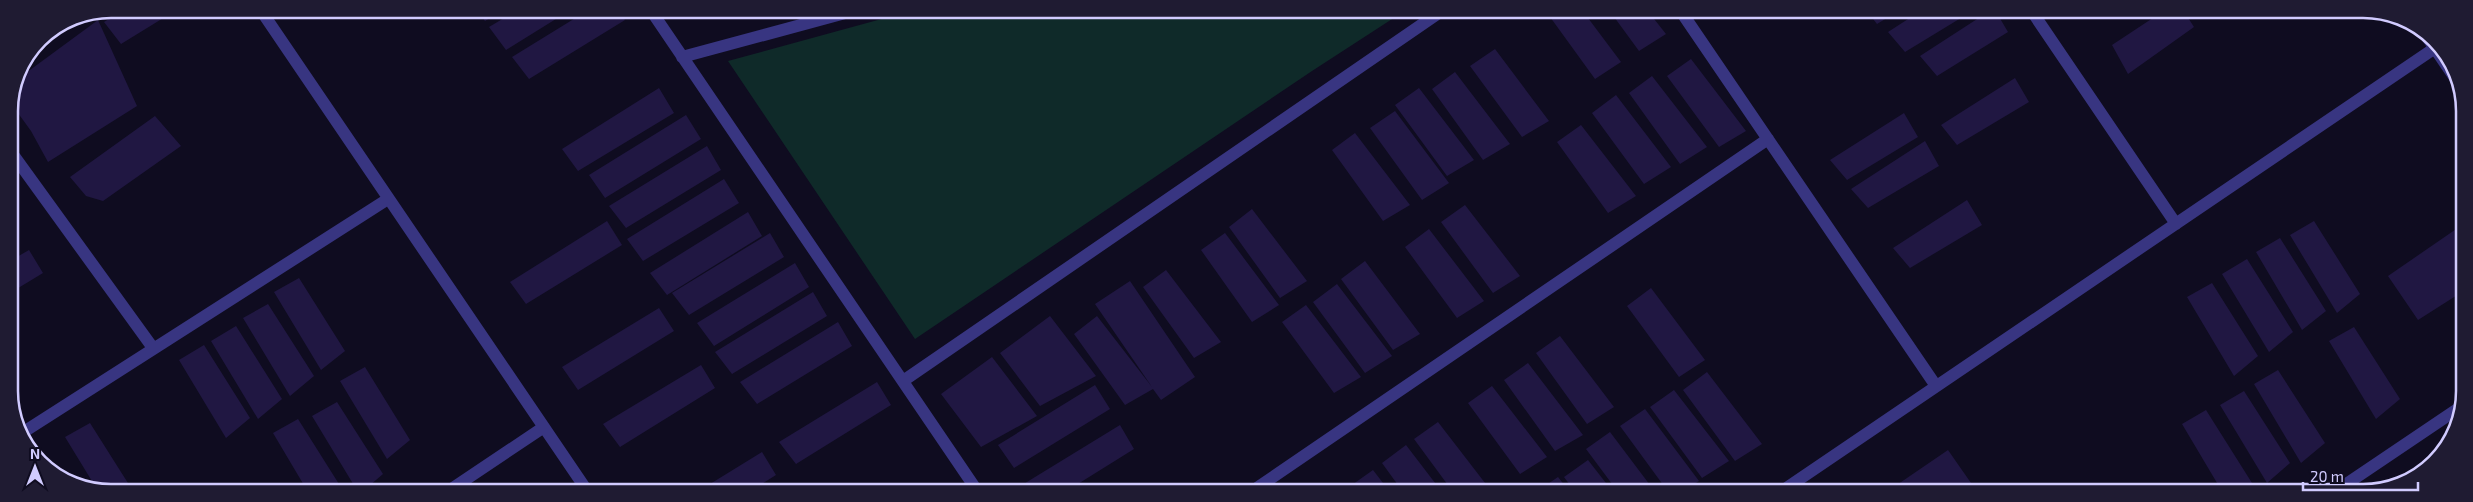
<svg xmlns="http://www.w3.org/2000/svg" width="2473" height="502" font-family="'Exo 2',sans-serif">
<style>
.green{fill:#0f2a29}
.building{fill:#201742}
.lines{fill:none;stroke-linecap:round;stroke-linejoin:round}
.minor{stroke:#383581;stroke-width:12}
.rim{fill:none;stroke:#d1cbff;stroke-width:2.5}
</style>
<rect width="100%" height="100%" fill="#0f0c20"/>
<path class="green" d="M918 9 1406 10 1312 71 915 339 728 61Z"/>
<path class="building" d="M125 9H178L121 44 104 22Z
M476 9H505L485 21Z
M519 9H572L506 50 489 27Z
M590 9H618L625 20 529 79 512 57Z
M1545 10H1582L1621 62 1595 79Z
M1609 10H1647L1666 34 1639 51Z
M1866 10H1900L1877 24Z
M1922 10H1974L1905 52 1888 32Z
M1991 10H1995L2008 32 1937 76 1920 56Z
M2165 10H2183L2194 27 2128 74 2112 45Z
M98 20 137 106 48 162 31 131 10 102 15 81Z
M1495 49 1549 121 1522 137 1470 66Z
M1691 59 1746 131 1719 147 1667 76Z
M1455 72 1510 144 1483 160 1432 89Z
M1652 76 1707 147 1680 164 1629 93Z
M2015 78 2029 102 1957 145 1941 125Z
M659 88 674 113 578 171 562 149Z
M1419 88 1474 160 1447 176 1395 105Z
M1616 95 1671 167 1644 184 1592 113Z
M1395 111 1449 183 1422 200 1370 128Z
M1904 113 1918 137 1847 180 1830 160Z
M686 115 701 139 605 198 589 175Z
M155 116 181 146 103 201 86 196 70 177Z
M1581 125 1636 196 1608 213 1557 142Z
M1355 133 1410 205 1383 221 1332 150Z
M1925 141 1939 166 1868 208 1851 189Z
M707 146 721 170 626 228 609 206Z
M724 179 739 203 643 261 627 239Z
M1967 200 1982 225 1910 268 1893 248Z
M1465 205 1520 276 1493 293 1441 222Z
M1252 209 1307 281 1280 298 1229 227Z
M748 212 762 236 667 295 650 273Z
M607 221 622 245 526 304 510 282Z
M2314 221 2360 294 2337 313 2290 235Z
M2462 225V292L2418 320 2388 276Z
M1429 229 1484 301 1457 318 1405 247Z
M770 233 784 257 689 315 672 293Z
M1225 233 1279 305 1252 322 1201 250Z
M2280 238 2326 311 2302 330 2256 252Z
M29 250 43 273 10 293V261Z
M2247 259 2293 332 2269 352 2222 274Z
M1365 261 1420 334 1393 350 1341 279Z
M795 263 809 287 714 346 697 323Z
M1166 270 1221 342 1194 358 1143 287Z
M299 278 345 351 321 370 274 292Z
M1130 281 1195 377 1161 400 1153 389 1125 405 1074 334 1097 316 1152 387 1095 304Z
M2212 283 2258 356 2234 376 2187 297Z
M1337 284 1392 356 1365 373 1313 302Z
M1651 288 1705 360 1679 377 1627 306Z
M813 292 827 316 732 374 715 352Z
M268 304 314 376 290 396 243 318Z
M1306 305 1361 377 1334 393 1282 322Z
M659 308 674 331 578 390 562 367Z
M1050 316 1096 376 1040 406 1000 353Z
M838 322 852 346 757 404 740 382Z
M236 326 282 399 258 419 211 341Z
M2354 327 2400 399 2376 419 2329 341Z
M1560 336 1614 407 1587 424 1536 353Z
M204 345 250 418 226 438 179 360Z
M992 357 1037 416 981 447 941 394Z
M1528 363 1583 435 1555 451 1504 380Z
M701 365 715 388 620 447 603 424Z
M365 367 410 440 387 459 340 381Z
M2278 370 2325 443 2301 463 2254 384Z
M1707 372 1762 444 1735 461 1683 390Z
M877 382 891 405 796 464 779 442Z
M1095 385 1110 409 1014 468 998 445Z
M1492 386 1547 457 1520 474 1468 403Z
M1674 390 1729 461 1702 478 1650 407Z
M2244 391 2290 463 2267 483 2220 405Z
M337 402 383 474 362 492H358L312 416Z
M1645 409 1699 481 1680 493H1669L1620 426Z
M2206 410 2252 483 2240 493H2223L2182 424Z
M298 419 344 492H308L273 433Z
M1438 422 1492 492H1453L1414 439Z
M90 423 133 491H98L65 437Z
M1120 425 1134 449 1065 492H1027L1022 485Z
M1610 432 1656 493 1618 492 1586 449Z
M1406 445 1442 492H1403L1382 463Z
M1948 450 1978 493H1885Z
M762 452 776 475 749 492H697Z
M1588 460 1613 492H1575L1564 477Z
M1373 470 1390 492H1353L1349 487Z
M1558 477 1570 492H1536Z"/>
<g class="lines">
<path class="minor" d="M260 9 588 492
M650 9 978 492
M1680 10 1936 386
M2031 10 2176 224
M2425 34 2459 84
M682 57 860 9
M9 149 153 348
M903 381 1443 10
M22 433 388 199
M2350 482 2358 493
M447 492 544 427
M1251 492 1768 139
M1779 493 2435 48
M2333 493 2462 406"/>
</g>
<path d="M0 0H2473V502H0ZM111 18H2363A93 93 0 0 1 2456 111V391A93 93 0 0 1 2363 484H111A93 93 0 0 1 18 391V111A93 93 0 0 1 111 18Z" fill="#1f1b32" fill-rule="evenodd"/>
<path class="rim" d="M111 18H2363A93 93 0 0 1 2456 111V391A93 93 0 0 1 2363 484H111A93 93 0 0 1 18 391V111A93 93 0 0 1 111 18Z"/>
<g transform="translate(35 467)" stroke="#0f0c20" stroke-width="4" paint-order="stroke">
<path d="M0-4L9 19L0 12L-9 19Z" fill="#d1cbff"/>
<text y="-8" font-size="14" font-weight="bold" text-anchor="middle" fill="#d1cbff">N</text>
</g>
<path d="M2303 482v8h115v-8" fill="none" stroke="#d1cbff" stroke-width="2.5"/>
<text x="2310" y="482" font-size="15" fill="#d1cbff" stroke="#0f0c20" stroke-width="4" paint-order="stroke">20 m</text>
</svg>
